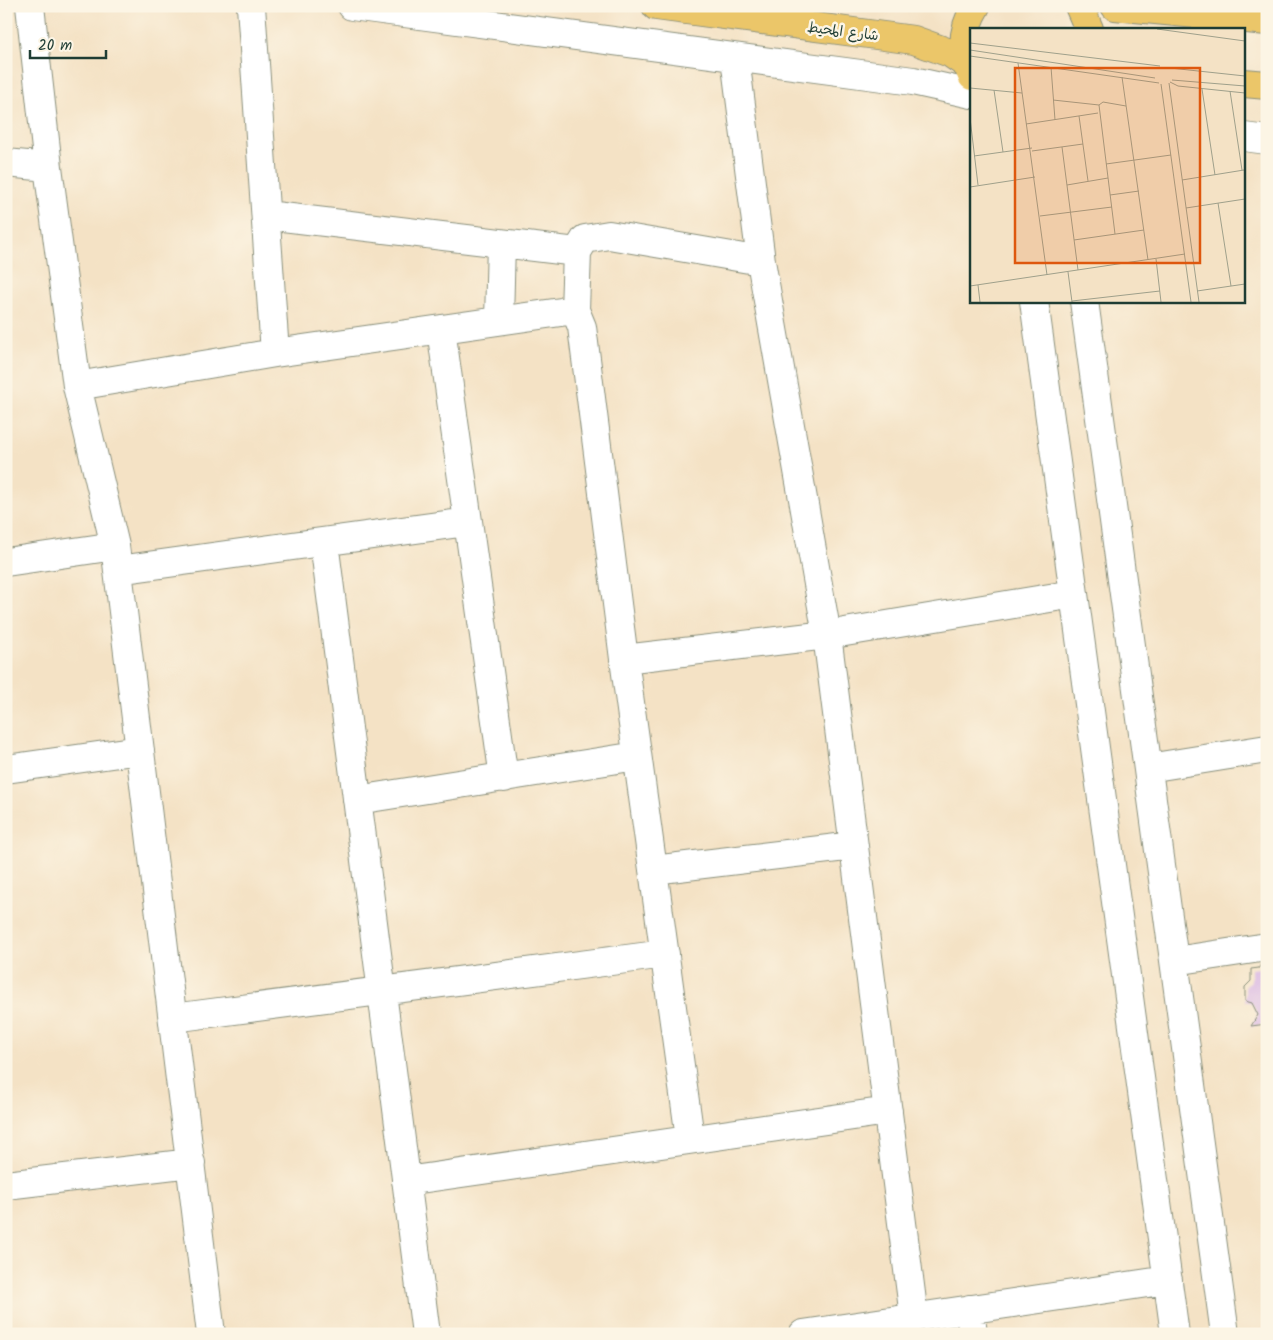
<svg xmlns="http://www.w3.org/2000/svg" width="1273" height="1340" font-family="Kalam,'Playpen Sans Arabic',sans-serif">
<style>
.building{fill:#d2aae4}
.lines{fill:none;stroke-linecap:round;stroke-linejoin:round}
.minor-casing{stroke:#8a907c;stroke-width:30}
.major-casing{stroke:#8a907c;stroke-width:30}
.minor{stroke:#fff;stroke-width:28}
.major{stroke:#ebc669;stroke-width:28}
.labels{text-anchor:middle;stroke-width:5;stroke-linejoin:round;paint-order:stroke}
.street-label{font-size:14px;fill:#1f3d34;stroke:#fcf5e5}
.inset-road{fill:none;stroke:#9fa08b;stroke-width:1}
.view{fill:#de580e;fill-opacity:0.15;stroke:#de580e;stroke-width:2.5}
.inset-edge{fill:none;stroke:#1f3d34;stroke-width:2.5}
</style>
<rect width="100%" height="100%" fill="#fcf5e5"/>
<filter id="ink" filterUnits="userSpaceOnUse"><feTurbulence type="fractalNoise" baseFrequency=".02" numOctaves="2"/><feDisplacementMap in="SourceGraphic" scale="10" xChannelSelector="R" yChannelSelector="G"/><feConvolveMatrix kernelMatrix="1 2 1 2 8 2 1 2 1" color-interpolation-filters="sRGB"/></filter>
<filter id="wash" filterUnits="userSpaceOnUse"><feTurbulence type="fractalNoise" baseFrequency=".0096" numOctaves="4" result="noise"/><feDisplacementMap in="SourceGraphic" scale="20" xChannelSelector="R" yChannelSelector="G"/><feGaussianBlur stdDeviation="1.12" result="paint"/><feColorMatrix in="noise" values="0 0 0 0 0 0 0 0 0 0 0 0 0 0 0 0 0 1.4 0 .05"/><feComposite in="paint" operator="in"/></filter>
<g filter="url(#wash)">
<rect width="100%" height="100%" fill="#f4e2c5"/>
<g id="blocks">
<path class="building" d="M1267 960V1024L1251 1026 1258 1015 1252 1003 1245 1001V987L1251 981V969L1259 968 1262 961Z"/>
</g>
</g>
<g filter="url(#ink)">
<use href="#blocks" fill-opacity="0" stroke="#8a907c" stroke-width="1"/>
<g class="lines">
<defs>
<path id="minor" d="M30 6 48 167 77 386 115 546 211 1334
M251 6 275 353
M352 6 913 81 972 94
M735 58 761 261 827 635 914 1317
M1244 137 1267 140
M6 163 48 167
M266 215 577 252
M1034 301 1175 1334
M1084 301 1225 1334
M499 320 501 243
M441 329 504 778
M77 386 275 353 575 310
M324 542 426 1334
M6 562 115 546
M118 570 467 522
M624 659 827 635 1074 594
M1148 768 1267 749
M6 769 140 750
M357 800 637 756
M653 870 854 846
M1175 961 1267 947
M173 1018 665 954
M690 1138 624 659 582 327 575 310 577 252 585 239 609 235 761 261
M406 1181 888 1111
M6 1185 191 1163
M970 1309 973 1334
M803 1334 1168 1280"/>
<path id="major" d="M656 6 914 40 950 53 966 64
M1079 6 1089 29
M1115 6 1267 21
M972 76C960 51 962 29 976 6
M1244 83 1267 85"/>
</defs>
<use href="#minor" class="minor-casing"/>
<use href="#major" class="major-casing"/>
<use href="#minor" class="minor"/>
<use href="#major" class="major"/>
</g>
</g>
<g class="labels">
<g class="street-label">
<text transform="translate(843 31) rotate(7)" y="5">شارع المحيط</text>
</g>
</g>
<g transform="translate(970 28)">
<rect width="275" height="275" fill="#f4e2c5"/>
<path class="inset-road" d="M187 1 275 13M0 15 190 38M0 22 185 50M0 28 189 55M48 35 77 247M81 39 85 92M200 40 275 48M152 49 178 232M202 52 275 58M200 54 208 58 275 65M199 55 229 274M191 56 221 274M0 60 52 65M232 61 245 147M24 62 33 124M260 63 272 142M83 72 129 77M109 88 118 153M0 90 8 157M56 96 128 85M92 119 108 242M62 123 113 116M4 128 62 120M136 136 201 127M212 152 274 142M97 157 138 150M0 159 65 149M140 167 169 163M248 175 261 258M216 180 275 171M70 188 142 179M145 206 129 77 133 74 156 78M104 212 174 202M186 231 191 274M98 244 102 274M8 257 10 274M0 258 215 226M227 263 275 256M102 273 190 263"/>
<path class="view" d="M45 40H230V235H45Z"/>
<rect width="275" height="275" class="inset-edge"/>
</g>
<rect width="1273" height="1340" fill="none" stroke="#fcf5e5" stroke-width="25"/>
<path d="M30 50v8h76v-8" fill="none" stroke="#1f3d34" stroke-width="2.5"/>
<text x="38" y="50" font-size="15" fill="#1f3d34" stroke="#fcf5e5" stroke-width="4" paint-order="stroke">20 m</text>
</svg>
